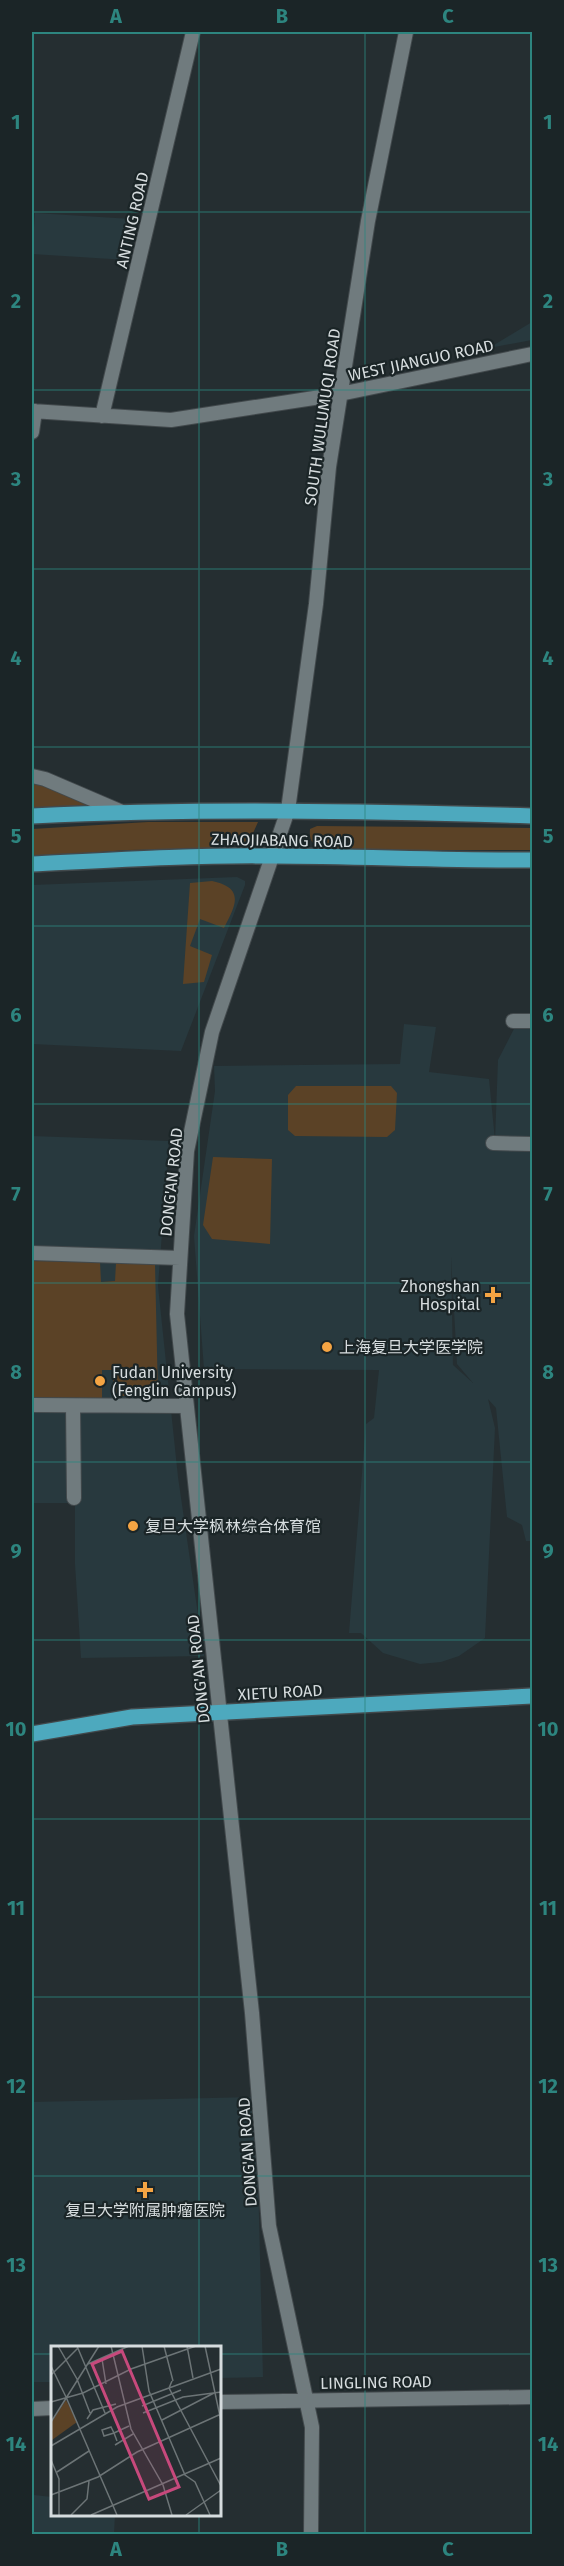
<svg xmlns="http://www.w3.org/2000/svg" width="564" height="2566" font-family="'Fira Sans','Noto Sans SC',sans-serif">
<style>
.built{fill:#28393e;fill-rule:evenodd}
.green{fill:#5b4226}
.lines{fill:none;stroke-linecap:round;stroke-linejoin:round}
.minor-casing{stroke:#42494c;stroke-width:16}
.major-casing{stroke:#42494c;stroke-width:18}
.minor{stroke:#707b7e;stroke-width:14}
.major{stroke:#4da9be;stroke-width:15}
.grid{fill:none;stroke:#2d857f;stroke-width:1.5;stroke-opacity:0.55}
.poi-dot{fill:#f4a443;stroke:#1b2527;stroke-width:2}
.labels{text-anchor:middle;stroke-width:4.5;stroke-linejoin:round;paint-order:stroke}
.street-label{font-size:16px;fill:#d6dcde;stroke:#1b2527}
.poi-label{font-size:16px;fill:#d6dcde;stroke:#1b2527;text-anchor:start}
.inset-road{fill:none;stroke:#6c7476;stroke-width:1.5}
.view{fill:#c7497c;fill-opacity:0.15;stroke:#c7497c;stroke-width:3}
.inset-edge{fill:none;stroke:#d6dcde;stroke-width:3}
.neatline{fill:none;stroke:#2d857f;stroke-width:2}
.grid-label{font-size:20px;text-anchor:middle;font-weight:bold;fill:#2d857f}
</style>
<rect width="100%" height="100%" fill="#252e31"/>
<path class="built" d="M35 213 132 219 127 260 32 254Z
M532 322V340L489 348Z
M237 877 245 881V885L181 1051 32 1044V885Z
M404 1024 436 1027 429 1072 489 1079 495 1140 498 1060 516 1025H532V1541H526L522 1525 507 1517 496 1408 488 1399 495 1428 485 1638 459 1656 441 1662 420 1664 383 1653 361 1633H349L366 1424 374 1418 379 1370 204 1369 194 1236 215 1091 214 1066 400 1064ZM451 1256 457 1364 473 1383 453 1365Z
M32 1136 169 1141 158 1286 178 1477 204 1656 81 1658 75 1564V1503H32Z
M256 2097 263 2377 219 2378V2347H52V2382H32V2102Z
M34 2432V2495L52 2497V2514H115L114 2534H32Z"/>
<path class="green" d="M32 782 52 787 100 809 32 812Z
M148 822H258L249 842 228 841 210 849 128 850 32 857V829Z
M317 826 532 828V850H322C312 844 309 840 310 829Z
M212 881C245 888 236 905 224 928L200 919 190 946 212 955 204 982 183 984 190 883Z
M296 1086H391L397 1093 395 1130 387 1137 295 1136 288 1130V1095Z
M213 1157 272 1159 270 1244 212 1239 203 1225Z
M32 1261 100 1262 101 1282 115 1281 116 1263 155 1264 158 1396H113V1370H102V1400L32 1398Z"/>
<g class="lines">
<defs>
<path id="minor" d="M32 411 171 420 340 394 532 354
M102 416 193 32
M32 432 35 411
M32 776 45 779 122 812
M513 1021H532
M493 1143 532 1144
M32 1253 180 1258
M32 1405 186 1406
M73 1406 74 1498
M219 2402 532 2397
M32 2409 52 2408
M311 2534 312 2427 269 2226 252 2013 177 1314 187 1151 212 1032 288 810 316 604 329 467 368 221 406 32"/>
<path id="major" d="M32 816C199 808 365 811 532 816
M32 864C112 860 192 855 273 856 360 856 446 861 532 860
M32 1734 132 1717 532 1696"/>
</defs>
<use href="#minor" class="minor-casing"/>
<use href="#major" class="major-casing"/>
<use href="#minor" class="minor"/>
<use href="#major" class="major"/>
</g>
<path class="grid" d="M199 32V2347M365 32V2534M32 212H532M32 390H532M32 569H532M32 747H532M32 926H532M32 1104H532M32 1283H532M32 1462H532M32 1640H532M32 1819H532M32 1997H532M32 2176H532M32 2354H52M219 2354H532M199 2514V2534"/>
<g class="poi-dot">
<path d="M490 1286h6v6h6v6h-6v6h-6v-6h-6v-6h6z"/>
<circle cx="327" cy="1347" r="6"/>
<circle cx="100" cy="1381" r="6"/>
<circle cx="133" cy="1526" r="6"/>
<path d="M142 2181h6v6h6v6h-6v6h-6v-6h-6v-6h6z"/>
</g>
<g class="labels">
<g class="street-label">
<text transform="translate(132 220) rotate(-77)" y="6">ANTING ROAD</text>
<text transform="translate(421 360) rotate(-12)" y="6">WEST JIANGUO ROAD</text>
<text transform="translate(322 417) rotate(-82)" y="6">SOUTH WULUMUQI ROAD</text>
<text transform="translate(282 840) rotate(1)" y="6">ZHAOJIABANG ROAD</text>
<text transform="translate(171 1182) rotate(-84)" y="6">DONG'AN ROAD</text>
<text transform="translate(198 1669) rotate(-96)" y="6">DONG'AN ROAD</text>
<text transform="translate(280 1692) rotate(-3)" y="6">XIETU ROAD</text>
<text transform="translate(247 2152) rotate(-94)" y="6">DONG'AN ROAD</text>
<text transform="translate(376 2382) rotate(-1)" y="6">LINGLING ROAD</text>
</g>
<g class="poi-label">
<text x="480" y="1292" text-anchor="end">Zhongshan<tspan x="480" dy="18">Hospital</tspan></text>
<text x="339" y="1353">上海复旦大学医学院</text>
<text x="112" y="1378">Fudan University<tspan x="112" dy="18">(Fenglin Campus)</tspan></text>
<text x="145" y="1532">复旦大学枫林综合体育馆</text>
<text x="145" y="2216" text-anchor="middle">复旦大学附属肿瘤医院</text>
</g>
</g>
<g transform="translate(51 2346)">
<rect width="170" height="170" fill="#252e31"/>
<path d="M15 54 26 76 1 94 0 77Z" fill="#5b4226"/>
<path class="inset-road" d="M7 0 26 33 39 67M26 0 54 67M60 0 80 83 112 139 121 169M91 0 98 45 134 129 144 136 159 169M113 0 122 35M136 0 142 32M154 0 170 75M51 13 55 38M37 18 78 0M0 20 15 51M0 29 27 2M121 35 118 42 170 140M15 51 66 169M0 56 32 47 80 23 145 0M91 60 130 44M92 67 132 51 170 46M36 73 42 64 65 58M111 74 163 47M0 76 48 0M66 95 63 87 60 81 51 84 53 90 63 87 78 80M64 99 82 88M0 100 66 61 170 23M0 114 8 133V169M6 126 38 105M0 149 47 131 86 106 170 68M20 169 36 153 38 135M40 169 170 112M135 169 170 144"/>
<path class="view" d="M71 5 128 141 98 153 41 18Z"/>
<rect width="170" height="170" class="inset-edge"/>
</g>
<rect width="564" height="2566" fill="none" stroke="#1b2527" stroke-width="66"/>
<rect x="33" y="33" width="498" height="2500" class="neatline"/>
<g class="grid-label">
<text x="116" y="23">A</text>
<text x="282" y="23">B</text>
<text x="448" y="23">C</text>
<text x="16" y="129">1</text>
<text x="548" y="129">1</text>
<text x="16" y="308">2</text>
<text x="548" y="308">2</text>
<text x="16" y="486">3</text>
<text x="548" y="486">3</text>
<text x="16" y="665">4</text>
<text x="548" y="665">4</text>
<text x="16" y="843">5</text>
<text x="548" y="843">5</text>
<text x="16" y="1022">6</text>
<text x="548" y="1022">6</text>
<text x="16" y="1201">7</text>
<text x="548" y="1201">7</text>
<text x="16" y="1379">8</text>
<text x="548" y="1379">8</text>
<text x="16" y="1558">9</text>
<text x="548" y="1558">9</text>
<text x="16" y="1736">10</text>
<text x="548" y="1736">10</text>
<text x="16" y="1915">11</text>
<text x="548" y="1915">11</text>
<text x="16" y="2093">12</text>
<text x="548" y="2093">12</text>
<text x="16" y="2272">13</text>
<text x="548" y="2272">13</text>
<text x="16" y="2451">14</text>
<text x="548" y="2451">14</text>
<text x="116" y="2556">A</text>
<text x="282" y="2556">B</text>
<text x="448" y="2556">C</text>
</g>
</svg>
